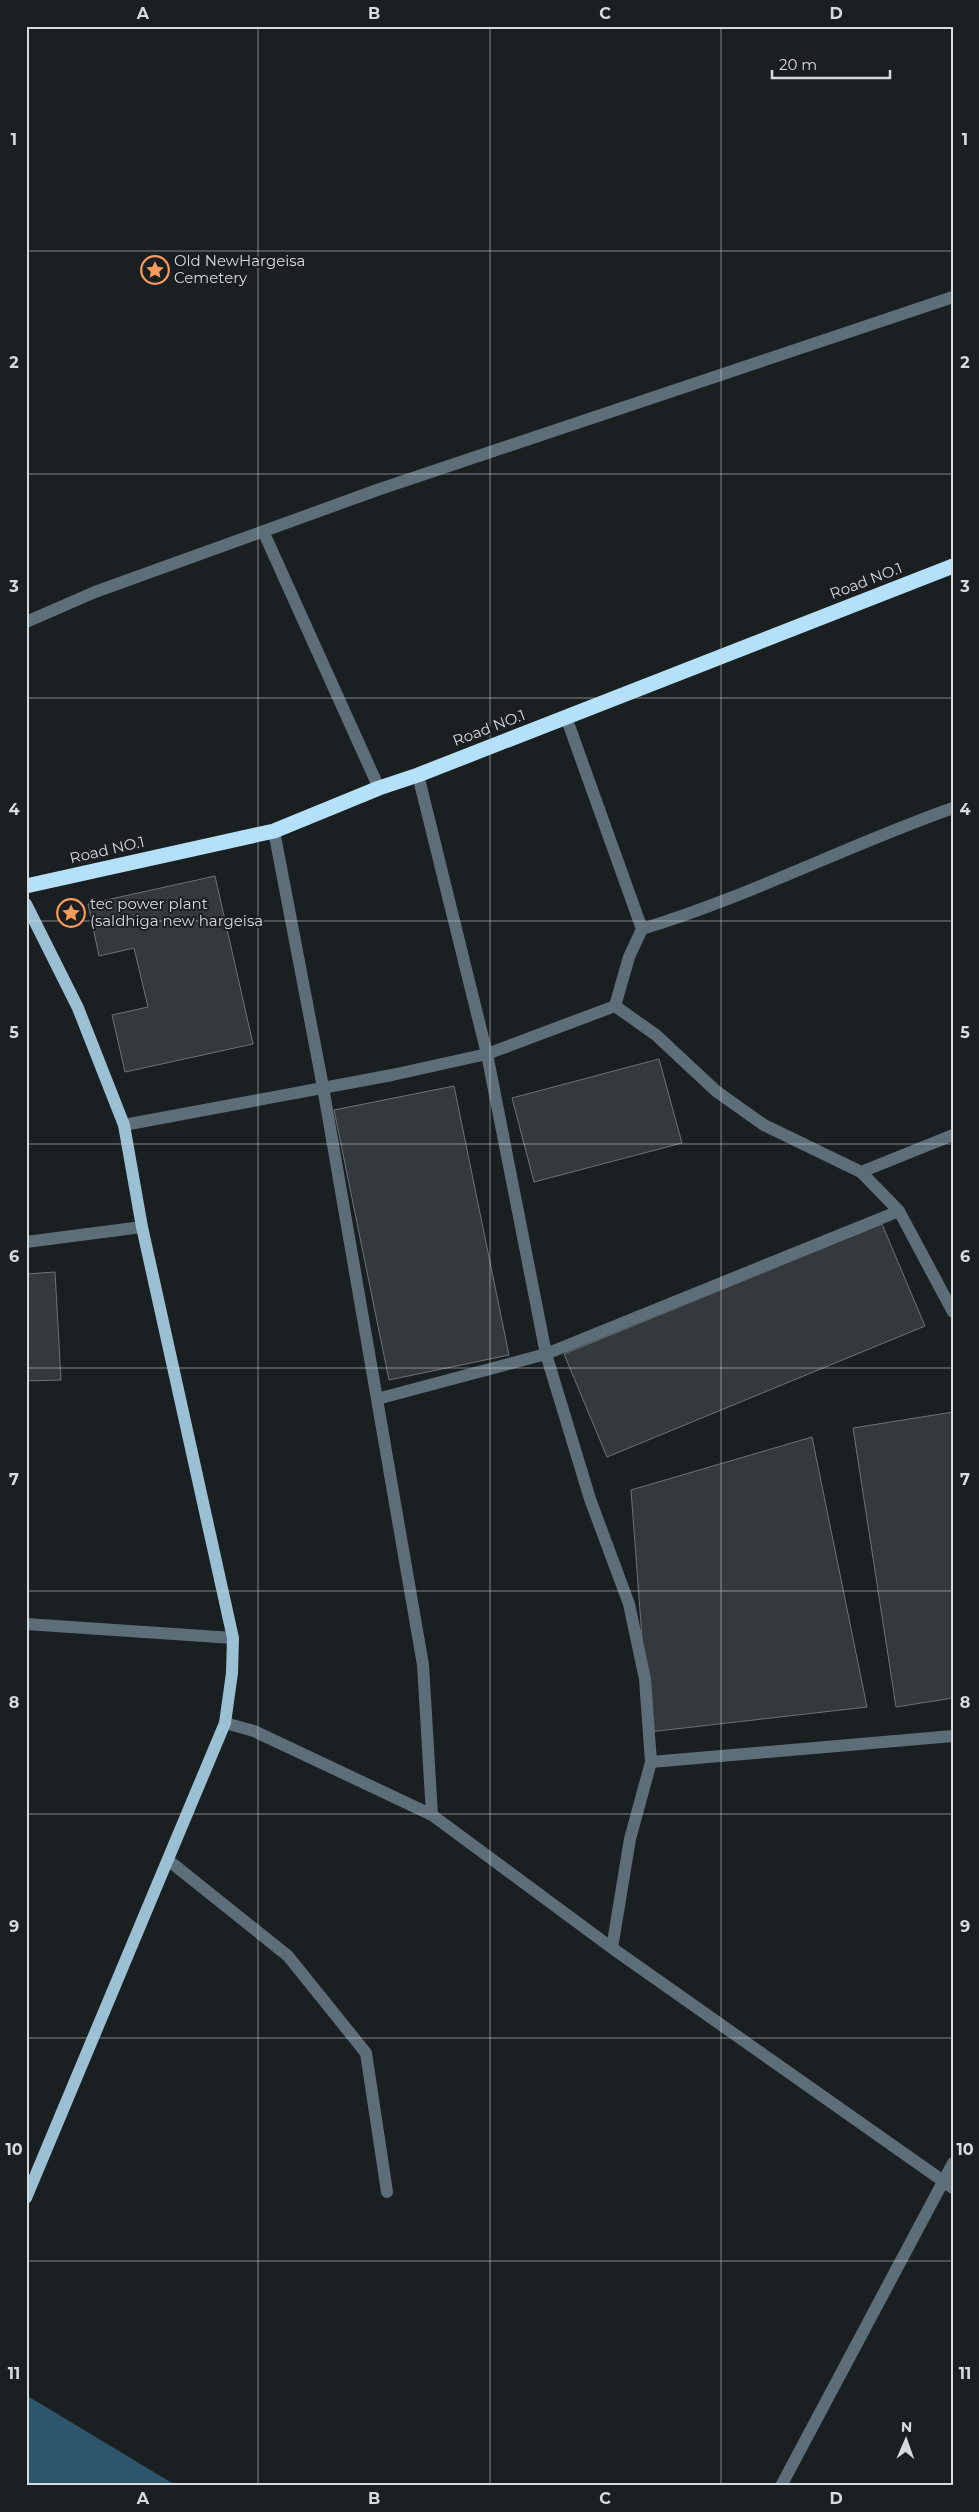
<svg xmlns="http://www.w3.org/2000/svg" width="979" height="2512" font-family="Montserrat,sans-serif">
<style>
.water{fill:#2d566a}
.building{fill:#33393c;stroke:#6c7377}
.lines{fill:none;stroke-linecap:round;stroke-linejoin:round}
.minor{stroke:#5d6e78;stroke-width:12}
.major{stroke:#9bc0d4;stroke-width:12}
.highway{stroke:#b4e0f9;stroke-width:15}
.grid{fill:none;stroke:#d8dbdd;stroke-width:1;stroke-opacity:0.55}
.labels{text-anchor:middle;stroke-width:4;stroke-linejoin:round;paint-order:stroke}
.poi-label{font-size:15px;fill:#d8dbdd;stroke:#1a1f22;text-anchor:start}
.street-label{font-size:15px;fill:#d8dbdd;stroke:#1a1f22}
.neatline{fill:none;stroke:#d8dbdd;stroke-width:2}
.grid-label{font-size:16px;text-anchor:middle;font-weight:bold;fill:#d8dbdd}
</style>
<rect width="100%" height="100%" fill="#1a1f22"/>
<path class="water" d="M26 2395 177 2486H26Z"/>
<path class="building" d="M215 876 253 1044 125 1072 112 1015 148 1007 134 948 99 956 88 904Z
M659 1059 682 1143 534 1182 512 1098Z
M454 1086 509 1355 389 1380 334 1110Z
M882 1224 925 1326 607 1457 564 1354Z
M55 1272 61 1380 26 1381V1274Z
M953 1412V1698L896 1707 853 1428Z
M812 1437 867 1707 649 1732 631 1490Z"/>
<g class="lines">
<path class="minor" d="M263 531 379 788
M26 622 95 592 380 489 953 297
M566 717 642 929
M418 775 487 1054 546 1354 590 1499 629 1604 645 1679 651 1762 630 1839 612 1948
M274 831 323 1087 423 1665 432 1815
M615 1006 629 957 642 929C748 897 848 845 953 808
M124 1125 392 1075 487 1054 615 1006 656 1035 716 1091 764 1125 861 1172 899 1211 953 1312
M861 1172 953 1135
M26 1242 142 1227
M377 1399 546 1354 899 1211
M26 1624 233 1638
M225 1723 254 1731 432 1815 612 1948 953 2188
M651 1762 953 1736
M168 1860 288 1956 366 2053 387 2192
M781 2486 953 2163"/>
<path class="major" d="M26 904 78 1008 124 1125 142 1227 233 1638 232 1673 225 1723 26 2198"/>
<path class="highway" d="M26 886 274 831 379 788 418 775 953 566"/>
</g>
<path class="grid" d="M258 26V2486M490 26V2486M721 26V2486M26 251H953M26 474H953M26 698H953M26 921H953M26 1144H953M26 1368H953M26 1591H953M26 1814H953M26 2038H953M26 2261H953"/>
<defs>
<symbol id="sight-ring" viewBox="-11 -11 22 22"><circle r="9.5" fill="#1a1f22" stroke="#ff9b5a" stroke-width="1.5"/><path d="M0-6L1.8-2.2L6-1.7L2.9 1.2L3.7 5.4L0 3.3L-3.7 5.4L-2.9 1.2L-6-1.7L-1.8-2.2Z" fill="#ff9b5a"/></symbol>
</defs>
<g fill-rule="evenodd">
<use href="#sight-ring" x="139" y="254" width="32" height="32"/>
<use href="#sight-ring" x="55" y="897" width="32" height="32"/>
</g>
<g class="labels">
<g class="poi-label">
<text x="174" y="266">Old NewHargeisa<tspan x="174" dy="17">Cemetery</tspan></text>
<text x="90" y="909">tec power plant<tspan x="90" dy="17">(saldhiga new hargeisa</tspan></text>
</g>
<g class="street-label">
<text transform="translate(866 581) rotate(-21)" y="5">Road NO.1</text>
<text transform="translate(489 728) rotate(-21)" y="5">Road NO.1</text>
<text transform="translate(107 850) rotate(-13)" y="5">Road NO.1</text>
</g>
</g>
<rect width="979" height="2512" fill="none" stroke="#1a1f22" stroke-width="55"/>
<g transform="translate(906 2440) rotate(2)" stroke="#1a1f22" stroke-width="4" paint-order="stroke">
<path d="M0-4L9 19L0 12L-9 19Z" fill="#d8dbdd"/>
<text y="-8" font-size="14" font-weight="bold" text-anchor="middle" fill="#d8dbdd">N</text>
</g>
<path d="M772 70v8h118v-8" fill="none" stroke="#d8dbdd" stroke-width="2.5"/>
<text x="779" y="70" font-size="15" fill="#d8dbdd" stroke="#1a1f22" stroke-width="4" paint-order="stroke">20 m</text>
<rect x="28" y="28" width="924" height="2456" class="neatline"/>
<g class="grid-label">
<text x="143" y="19">A</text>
<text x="374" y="19">B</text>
<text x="605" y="19">C</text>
<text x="836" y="19">D</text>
<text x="14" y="145">1</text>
<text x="965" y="145">1</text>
<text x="14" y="368">2</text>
<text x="965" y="368">2</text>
<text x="14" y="592">3</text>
<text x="965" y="592">3</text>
<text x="14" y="815">4</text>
<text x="965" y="815">4</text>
<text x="14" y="1038">5</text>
<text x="965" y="1038">5</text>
<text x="14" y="1262">6</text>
<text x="965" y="1262">6</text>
<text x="14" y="1485">7</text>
<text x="965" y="1485">7</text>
<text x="14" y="1708">8</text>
<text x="965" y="1708">8</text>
<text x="14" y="1932">9</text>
<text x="965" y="1932">9</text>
<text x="14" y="2155">10</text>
<text x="965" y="2155">10</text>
<text x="14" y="2379">11</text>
<text x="965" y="2379">11</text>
<text x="143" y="2504">A</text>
<text x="374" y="2504">B</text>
<text x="605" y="2504">C</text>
<text x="836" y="2504">D</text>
</g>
</svg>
